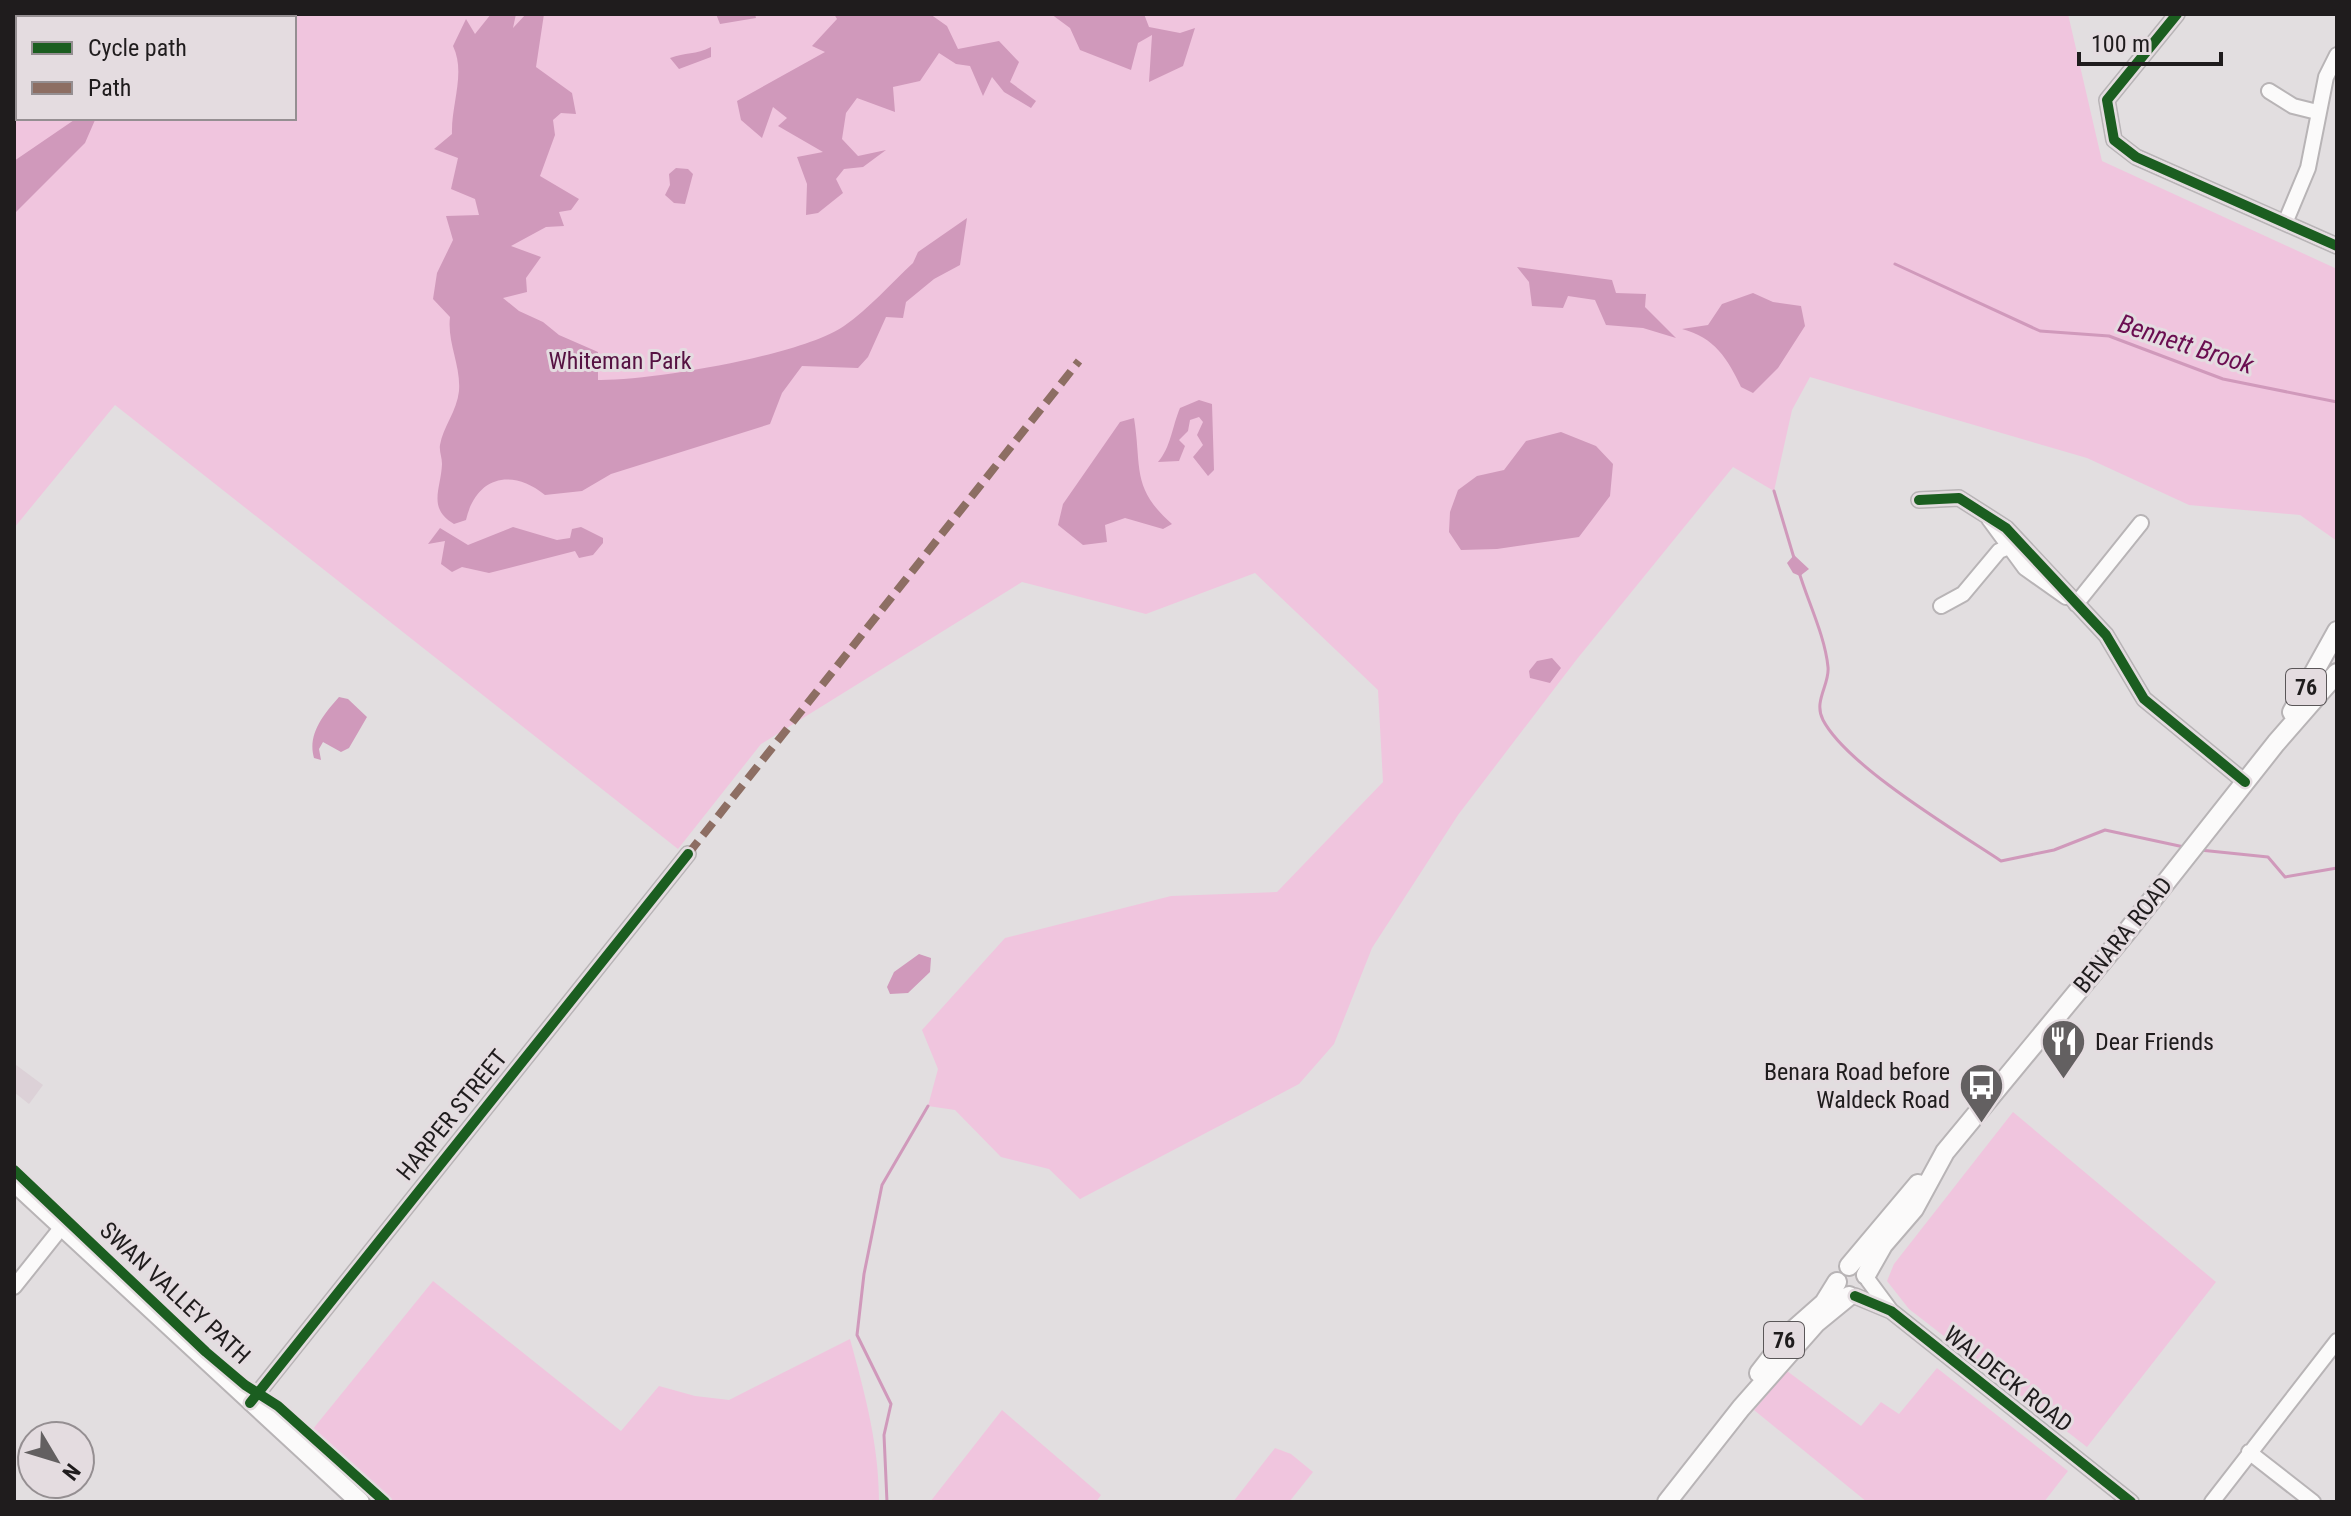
<svg xmlns="http://www.w3.org/2000/svg" width="2351" height="1516" font-family="'Roboto Condensed',sans-serif">
<style>
.built{fill:#dcd1d7}
.green{fill:#f0c5de;fill-rule:evenodd}
.water{fill:#d099bb}
.lines{fill:none;stroke-linecap:round;stroke-linejoin:round}
.stream{stroke:#d099bb;stroke-width:3}
.minor-casing{stroke:#b8b4b6;stroke-width:18}
.major-casing{stroke:#b8b4b6;stroke-width:22}
.minor{stroke:#fbfafa;stroke-width:14}
.major{stroke:#fbfafa;stroke-width:18}
.quiet{stroke:#8d6e63;stroke-width:8;stroke-dasharray:16 8;stroke-linecap:butt}
.cycleway-casing{stroke:#e4dce0;stroke-width:15}
.cycleway{stroke:#1b5e20;stroke-width:10}
.labels{text-anchor:middle;stroke-width:6;stroke-linejoin:round;paint-order:stroke}
.shield{fill:#e4dce0;stroke:#5a5658;stroke-width:2}
.shield-label{font-size:22px;font-weight:bold;fill:#1f1c1d}
.park-label{font-size:24px;fill:#561242;stroke:#e4dce0}
.street-label{font-size:24px;fill:#1f1c1d;stroke:#e4dce0}
.poi-label{font-size:24px;fill:#1f1c1d;stroke:#e4dce0;text-anchor:start}
.water-label{font-size:26px;font-style:italic;fill:#6b0e51;stroke:#e4dce0}
</style>
<rect width="100%" height="100%" fill="#e2dee0"/>
<path class="built" d="M16 1065 43 1085 29 1104 14 1092Z"/>
<path class="green" d="M14 14H2068L2102 161 2337 269V541L2300 515 2189 505 2087 458 1810 377 1792 410 1774 491 1733 467 1577 659 1458 815 1372 948 1334 1044 1299 1084 1080 1199 1049 1169 1001 1157 955 1110 928 1106 938 1069 922 1030 1005 938 1171 896 1277 892 1383 782 1378 690 1255 573 1146 614 1022 582 761 744 678 849 115 405 14 528ZM18 18H294V118H18Z
M2013 1112 2216 1282 2087 1447 1909 1309 1887 1281 1894 1264Z
M433 1281 621 1431 659 1386 695 1396 729 1400 850 1339C865 1394 879 1445 879 1502H375L304 1440Z
M1937 1368 2068 1471 2044 1502H1867L1754 1410 1787 1371 1861 1426 1881 1402 1899 1414Z
M1002 1410 1101 1495 1096 1502H930Z
M1275 1448 1291 1454 1313 1472 1289 1502H1233Z"/>
<path class="water" d="M491 14H516L513 28 526 14H544L536 67 572 93 576 114 561 113 553 120 555 135 540 176 579 199 571 210 559 212 564 226 546 227 511 246 541 257 526 278 527 292 503 298 519 311 543 322 559 335 598 352V380C650 381 803 355 844 326 869 309 891 283 913 263L918 252 967 218 960 265 934 279 906 302 903 318 886 317 868 357 858 368 802 366 782 393 770 424 611 474 582 491 545 495C512 468 476 476 466 520L454 524C427 508 441 489 442 464 442 457 439 451 440 445 443 427 457 411 459 391 461 365 447 343 450 317L433 299 437 273 453 240 446 216 479 215 475 199 451 189 458 158 434 149 452 134C451 104 466 73 453 46L466 19 475 34Z
M716 14H755L756 18 720 24Z
M834 14H930L947 26 958 49 999 41 1019 62 1010 82 1036 101 1031 108 1004 92 992 77 983 96 970 66 956 64 939 53 920 81 893 87 895 112 857 98 846 113 842 139 858 156 886 150 863 167 844 169 836 179 843 193 818 213 806 215 807 184 797 157 823 152 778 126 787 118 773 107 762 138 741 120 737 101 825 52 812 46 837 19Z
M1051 14H1144L1149 27 1180 33 1195 28 1183 66 1149 82 1152 35 1138 43 1131 70 1080 50 1070 28Z
M711 47V57L679 69 670 58C685 52 696 55 711 47Z
M77 118 95 120 85 143 14 214V161Z
M676 168 688 169 693 174 685 204 674 203 665 195 670 185 669 174Z
M1517 267 1612 280 1616 293 1646 294 1645 307 1676 338 1643 328 1606 325 1595 300 1568 296 1563 308 1532 306 1529 282Z
M1753 293 1773 302 1801 306 1805 326 1778 368 1753 393 1741 387C1728 359 1714 337 1682 329L1708 325 1722 304Z
M1199 400 1212 404 1214 470 1208 476 1193 457 1203 445 1197 435 1203 422 1199 417 1190 420 1188 431 1179 440 1185 446 1179 461 1158 462C1171 447 1172 427 1180 408Z
M1134 418C1142 468 1131 488 1172 524L1163 529 1125 518 1105 525 1107 542 1083 545 1058 525 1063 504 1120 422Z
M1561 432 1596 446 1613 464 1610 496 1579 537 1497 549 1461 550 1449 532 1450 512 1458 490 1477 476 1504 470 1526 441Z
M513 527 557 540 570 538 572 529 581 527 603 538V543L593 555 579 558 575 551 489 573 462 567 452 572 441 564 445 541 428 544 440 528 468 545Z
M1794 555 1809 569 1800 576 1793 573 1787 563Z
M1552 658 1561 668 1550 683 1530 678 1529 671 1537 661Z
M339 697 348 699 367 717 349 748 341 752 323 742 319 749 321 760 314 758C307 734 324 714 339 697Z
M919 954 931 958 930 972 908 993 890 994 887 987 894 972Z"/>
<g class="lines">
<path class="stream" d="M1895 264 2040 331 2109 336 2223 379 2337 402
M1774 491 1794 558
M1799 572C1808 602 1825 636 1828 667 1830 684 1813 701 1823 720 1847 766 1956 831 2001 861L2054 850 2105 830 2184 847
M2200 850 2268 857 2285 877 2337 868
M887 1502 884 1435 891 1404 857 1335 864 1274 882 1185 928 1106"/>
<defs>
<path id="minor" d="M2177 14 2107 100 2114 140 2136 157 2337 246
M2269 91 2293 106 2317 112
M2285 223 2308 168 2326 77 2337 55
M1919 500 1959 498 2006 528 2106 635 2144 699 2245 782
M1989 519 2025 568 2066 597
M2076 604 2141 523
M1941 606 1963 594 1999 551 2016 544
M1868 1280 1891 1311
M14 1287 61 1228
M1855 1296 1891 1311 2131 1502
M250 1403 688 854
M2249 1452 2313 1502
M2212 1502 2337 1341"/>
<path id="major" d="M2292 712 2337 631
M14 1182 360 1502
M1849 1266 1918 1184
M1866 1275 1883 1245 1914 1209 1945 1152 2125 934 2276 743 2337 673
M1759 1373 1790 1333 1824 1303 1837 1282
M1667 1502 1741 1408 1816 1323 1849 1296"/>
</defs>
<use href="#minor" class="minor-casing"/>
<use href="#major" class="major-casing"/>
<use href="#minor" class="minor"/>
<use href="#major" class="major"/>
<path class="quiet" d="M688 854 1079 361"/>
<defs>
<path id="cycleway" d="M2177 14 2107 100 2114 140 2136 157 2337 246
M1919 500 1959 498 2006 528 2106 635 2144 699 2245 782
M14 1170 206 1352 245 1385 278 1406 385 1502
M1855 1296 1891 1311 2131 1502
M250 1403 688 854"/>
</defs>
<use href="#cycleway" class="cycleway-casing"/>
<use href="#cycleway" class="cycleway"/>
</g>
<defs>
<symbol id="restaurant-pin" viewBox="-11 -11 22 30"><path d="M0 17L-7.5 6A9.5 9.5 0 1 1 7.5 6Z" fill="#636061" stroke="#e4dce0"/><path d="M-5-6h1v4h1v-4h1v4h1v-4h1v5L-1.5 .5V6h-2V.5L-5-1ZM5-6V6H3V1.5H1.5Q1.5-4 5-6Z" fill="#fff"/></symbol>
<symbol id="bus-pin" viewBox="-11 -11 22 30"><path d="M0 17L-7.5 6A9.5 9.5 0 1 1 7.5 6Z" fill="#636061" stroke="#e4dce0"/><path d="M-5-6H5V4H4V6H2V4H-2V6H-4V4H-5ZM-3.5-4V0h7V-4ZM-3.5 1.2v1.5H-2V1.2ZM2 1.2v1.5H3.5V1.2Z" fill="#fff"/></symbol>
</defs>
<g fill-rule="evenodd">
<use href="#restaurant-pin" x="2038" y="1016" width="51" height="69"/>
<use href="#bus-pin" x="1956" y="1060" width="51" height="69"/>
</g>
<g class="labels">
<g class="shield">
<rect x="2286" y="669" width="40" height="36" rx="6"/>
<rect x="1764" y="1322" width="40" height="36" rx="6"/>
</g>
<g class="shield-label">
<text x="2306" y="695">76</text>
<text x="1784" y="1348">76</text>
</g>
<g class="park-label">
<text x="620" y="369">Whiteman Park</text>
</g>
<g class="street-label">
<text transform="translate(2123 935) rotate(-51)" y="8">BENARA ROAD</text>
<text transform="translate(452 1115) rotate(-51)" y="8">HARPER STREET</text>
<text transform="translate(175 1293) rotate(43)" y="8">SWAN VALLEY PATH</text>
<text transform="translate(2008 1379) rotate(38)" y="8">WALDECK ROAD</text>
</g>
<g class="poi-label">
<text x="2095" y="1050">Dear Friends</text>
<text x="1950" y="1080" text-anchor="end">Benara Road before<tspan x="1950" dy="28">Waldeck Road</tspan></text>
</g>
<g class="water-label">
<text transform="translate(2186 344) rotate(18)" y="9">Bennett Brook</text>
</g>
</g>
<rect width="2351" height="1516" fill="none" stroke="#1f1c1d" stroke-width="32"/>
<rect x="16" y="16" width="280" height="104" fill="#e4dce0" stroke="#958f92" stroke-width="2"/>
<rect x="32" y="42" width="40" height="12" fill="#1b5e20" stroke="#958f92" stroke-width="2"/>
<text x="88" y="56" font-size="24" fill="#1f1c1d">Cycle path</text>
<rect x="32" y="82" width="40" height="12" fill="#8d6e63" stroke="#958f92" stroke-width="2"/>
<text x="88" y="96" font-size="24" fill="#1f1c1d">Path</text>
<g transform="translate(56 1460) rotate(128)"><circle r="38" fill="#e4dce0" stroke="#958f92" stroke-width="2"/>
<path d="M0-6L14 30L0 20L-14 30Z" fill="#636061"/>
<text y="-12" font-size="22" font-weight="bold" text-anchor="middle" fill="#1f1c1d">N</text>
</g>
<path d="M2079 52v12h142v-12" fill="none" stroke="#1f1c1d" stroke-width="4"/>
<text x="2091" y="52" font-size="24" fill="#1f1c1d" stroke="#e4dce0" stroke-width="6" paint-order="stroke">100 m</text>
</svg>
